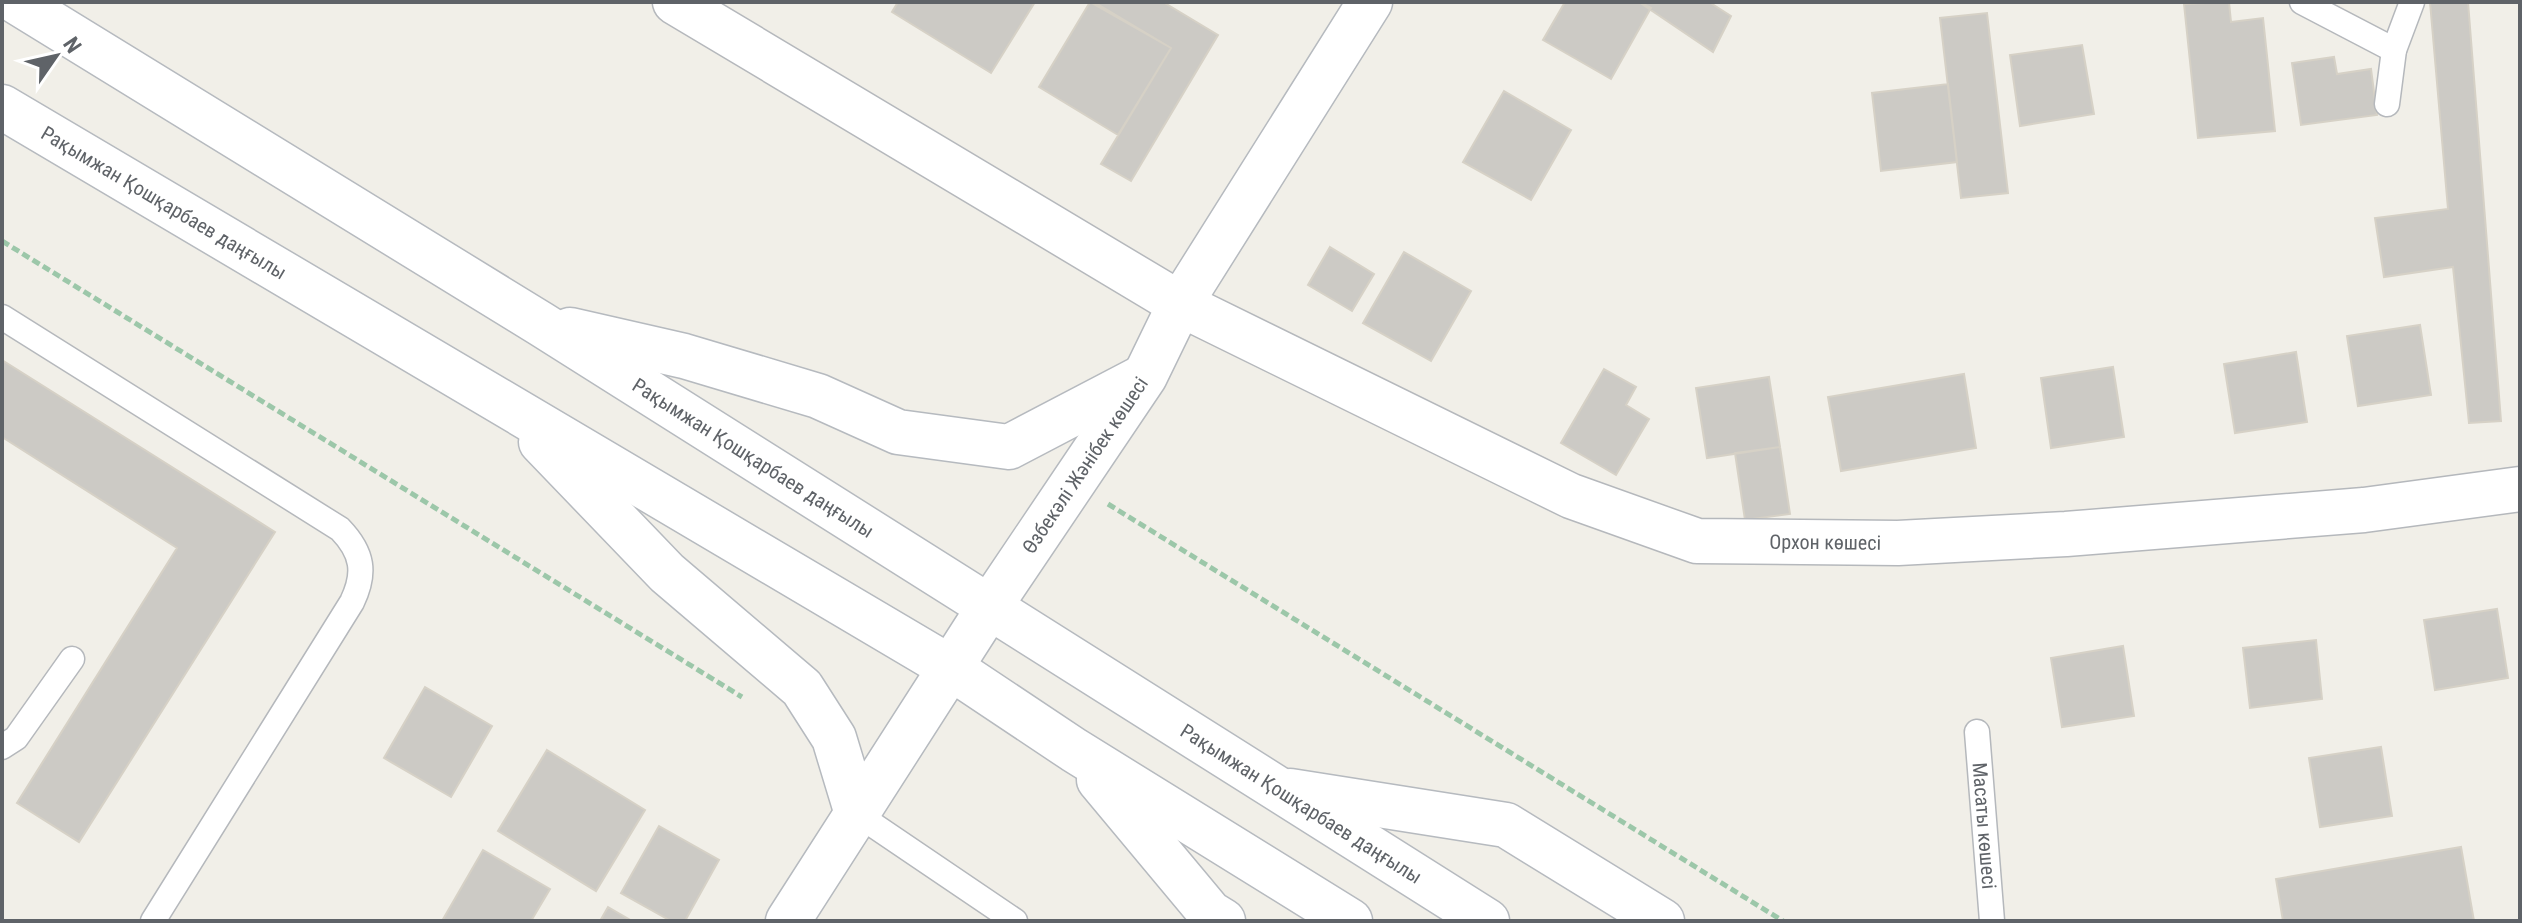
<svg xmlns="http://www.w3.org/2000/svg" width="2522" height="923" font-family="'Roboto Condensed',sans-serif">
<style>
.building{fill:#cccac5;stroke:#d6d1c6;stroke-width:2}
.lines{fill:none;stroke-linecap:round;stroke-linejoin:round}
.lane-casing{stroke:#b5b8bc;stroke-width:27}
.street-casing{stroke:#b5b8bc;stroke-width:47}
.secondary-casing{stroke:#b6babf;stroke-width:47}
.path{stroke:#9cc7a9;stroke-width:5;stroke-dasharray:8 4;stroke-linecap:butt}
.lane{stroke:#fff;stroke-width:24}
.street{stroke:#fff;stroke-width:44}
.secondary{stroke:#fff;stroke-width:44}
.labels{text-anchor:middle;stroke-width:8;stroke-linejoin:round;paint-order:stroke}
.street-label{font-size:20px;fill:#5f6368;stroke:#fff}
</style>
<rect width="100%" height="100%" fill="#f1efe8"/>
<path class="building" d="M898 2H1035L991 73 892 12Z
M1090 2 1171 48 1118 135 1039 87Z
M1094 2H1163L1218 35 1131 181 1101 164 1171 48Z
M1565 2H1640L1651 8 1611 79 1543 40Z
M1639 2H1709L1731 16 1713 52Z
M2229 2 2231 22 2263 18 2275 131 2198 138 2184 4Z
M2430 2H2468L2501 421 2469 423 2453 267 2384 277 2375 218 2448 209Z
M1987 13 2008 193 1961 198 1940 18Z
M2082 45 2094 114 2020 126 2010 55Z
M2334 57 2337 74 2371 69 2377 115 2301 125 2292 63Z
M1948 84 1957 162 1881 171 1872 93Z
M1504 91 1571 130 1531 200 1463 162Z
M1330 247 1374 274 1352 311 1308 285Z
M1404 252 1471 291 1431 361 1363 323Z
M2420 325 2431 395 2358 406 2347 336Z
M2296 352 2307 422 2235 433 2224 364Z
M2 360 275 532 79 842 17 803 177 548 2 437Z
M2113 367 2124 437 2051 448 2041 378Z
M1604 369 1636 387 1626 405 1649 419 1616 475 1561 443Z
M1964 374 1976 448 1841 471 1828 397Z
M1769 377 1780 447 1707 458 1696 388Z
M1780 447 1790 514 1745 520 1735 453Z
M2497 609 2508 678 2435 690 2424 620Z
M2316 640 2322 699 2250 708 2243 648Z
M2123 646 2134 716 2062 727 2051 658Z
M425 687 492 726 451 797 384 758Z
M2381 747 2392 816 2320 827 2309 758Z
M547 750 645 810 596 891 498 831Z
M659 826 719 860 685 921H671L621 893Z
M2461 847 2474 921H2283L2276 879Z
M483 850 550 889 531 921H442Z
M608 907 632 921H600Z"/>
<g class="lines">
<defs>
<g id="lane">
<path d="M2302 2 2394 50"/>
<path d="M2387 104 2394 50 2412 2"/>
<path d="M2 317 340 529C363 553 366 573 352 602L153 921"/>
<path id="s1" d="M1977 732 1992 921"/>
<path d="M2 747 16 738 72 659"/>
<path d="M857 814 1015 921"/>
</g>
<g id="street">
<path id="s2" d="M675 2 1180 304 1571 496 1697 541 1898 543 2066 534 2364 510 2520 489"/>
</g>
<g id="secondary">
<path id="s3" d="M17 2 541 324 1487 921"/>
<path id="s4" d="M2 107 951 668 1074 750 1350 921"/>
<path d="M570 330 684 356 818 396 898 432 1009 447 1139 379"/>
<path d="M541 442 667 573 802 688 834 738 857 814"/>
<path d="M1099 780 1210 913 1223 921"/>
<path d="M1290 791 1506 825 1662 921"/>
<path id="s5" d="M788 921 988 609 1145 376 1180 304 1370 2"/>
</g>
</defs>
<use href="#lane" class="lane-casing"/>
<use href="#street" class="street-casing"/>
<use href="#secondary" class="secondary-casing"/>
<path class="path" d="M2 241 742 697
M1108 504 1783 921"/>
<use href="#lane" class="lane"/>
<use href="#street" class="street"/>
<use href="#secondary" class="secondary"/>
</g>
<g class="labels">
<g class="street-label">
<text dy="7" stroke="none"><textPath href="#s4" startOffset="188">Рақымжан Қошқарбаев даңғылы</textPath></text>
<text dy="7" stroke="none"><textPath href="#s3" startOffset="866">Рақымжан Қошқарбаев даңғылы</textPath></text>
<text dy="7" stroke="none"><textPath href="#s5" startOffset="544">Өзбекәлі Жәнібек көшесі</textPath></text>
<text dy="7" stroke="none"><textPath href="#s2" startOffset="1286">Орхон көшесі</textPath></text>
<text dy="7" stroke="none"><textPath href="#s3" startOffset="1514">Рақымжан Қошқарбаев даңғылы</textPath></text>
<text dy="7" stroke="none"><textPath href="#s1" startOffset="94">Масаты көшесі</textPath></text>
</g>
</g>
<rect width="2522" height="923" fill="none" stroke="#5f6368" stroke-width="8"/>
<g transform="translate(56 56) rotate(56)" stroke="#ffffff" stroke-width="6" paint-order="stroke">
<path d="M0-6L14 30L0 20L-14 30Z" fill="#5f6368"/>
<text y="-12" font-size="22" font-weight="bold" text-anchor="middle" fill="#5f6368">N</text>
</g>
</svg>
